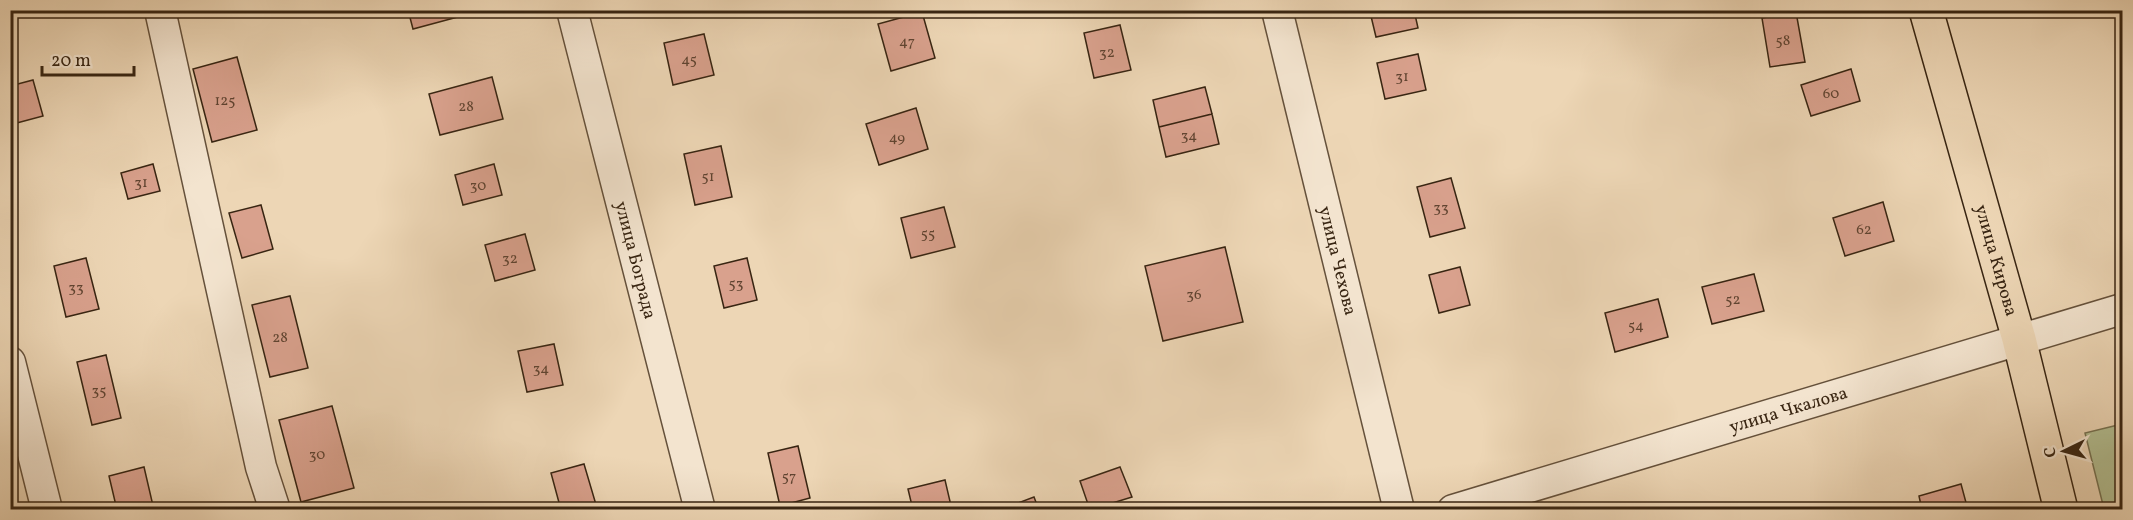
<svg xmlns="http://www.w3.org/2000/svg" width="2133" height="520" font-family="Vollkorn,serif">
<style>
.green{fill:#b3bf92;stroke:#767252;stroke-width:1.5}
.building{fill:#d9a18d;stroke:#382512;stroke-width:1.5}
.lines{fill:none;stroke-linecap:round;stroke-linejoin:round}
.minor-casing{stroke:#65513b;stroke-width:33}
.major-casing{stroke:#382512;stroke-width:36}
.minor{stroke:#f3e4cf;stroke-width:30}
.major{stroke:#edd6b5;stroke-width:33}
.labels{text-anchor:middle;stroke-width:6;stroke-linejoin:round;paint-order:stroke}
.number-label{font-size:15px;fill:#604431}
.street-label{font-size:18px;fill:#382512;stroke:#f3e4cf}
</style>
<rect width="100%" height="100%" fill="#edd6b5"/>
<filter id="stains"><feTurbulence type="fractalNoise" baseFrequency=".00333" numOctaves="4"/><feColorMatrix values="0 0 0 0 .2 0 0 0 0 .09 0 0 0 0 .02 0 0 0 .5 -.17"/></filter>
<radialGradient id="worn" r=".72"><stop offset=".6" stop-color="#630" stop-opacity="0"/><stop offset="1" stop-color="#630" stop-opacity=".3"/></radialGradient>
<path class="green" d="M2122 424V509H2104L2085 433Z"/>
<path class="building" d="M408 10H468L469 14 413 29Z
M1379 10H1414L1418 28 1376 37 1370 12Z
M922 12 935 58 891 71 878 24Z
M1796 12 1805 62 1770 67 1762 18Z
M1120 25 1131 70 1094 78 1084 33Z
M704 34 714 75 673 85 664 43Z
M1418 54 1426 90 1385 99 1377 63Z
M237 57 257 130 212 142 193 69Z
M1851 69 1860 101 1811 116 1801 85Z
M492 77 503 119 440 135 429 94Z
M33 80 43 116 13 124 10 86Z
M1205 87 1212 114 1159 127 1153 100Z
M916 108 928 149 879 165 866 124Z
M1212 114 1219 144 1166 157 1159 127Z
M721 146 732 197 695 205 684 154Z
M153 164 160 191 128 199 121 173Z
M494 164 502 195 463 205 455 175Z
M1451 178 1465 228 1430 237 1417 187Z
M1883 202 1894 241 1845 256 1833 218Z
M261 205 273 249 242 258 229 213Z
M944 207 955 247 911 258 901 218Z
M525 234 535 270 495 281 485 245Z
M1225 247 1243 322 1163 341 1145 266Z
M86 258 99 309 66 317 54 266Z
M747 258 757 300 724 308 714 266Z
M1460 267 1470 305 1439 313 1429 275Z
M1754 274 1764 311 1712 324 1702 287Z
M290 296 308 368 270 377 252 305Z
M1658 299 1668 337 1615 352 1605 313Z
M554 344 563 385 527 392 518 351Z
M106 355 121 418 92 425 77 362Z
M332 406 354 488 301 502 279 420Z
M798 446 810 498 780 506 768 453Z
M584 464 597 508 561 510 551 473Z
M144 467 154 510H117L109 476Z
M1120 467 1132 497 1090 510 1080 481Z
M945 480 952 510H913L908 489Z
M1961 484 1968 510H1922L1919 496Z
M1034 497 1039 510H999Z"/>
<g class="lines">
<defs>
<g id="minor">
<path d="M160 10 261 467 275 510"/>
<path id="s1" d="M572 10 700 510"/>
<path id="s2" d="M1277 10 1399 510"/>
<path d="M10 362 47 510"/>
<path id="s3" d="M1453 510 2122 309"/>
</g>
<g id="major">
<path id="s4" d="M1926 10 2019 339 2061 510"/>
</g>
</defs>
<use href="#minor" class="minor-casing"/>
<use href="#major" class="major-casing"/>
<use href="#minor" class="minor"/>
<use href="#major" class="major"/>
</g>
<g class="labels">
<g class="number-label">
<text x="1783" y="45">58</text>
<text x="907" y="46">47</text>
<text x="1107" y="57">32</text>
<text x="689" y="64">45</text>
<text x="1402" y="81">31</text>
<text x="1831" y="98">60</text>
<text x="225" y="105">125</text>
<text x="466" y="111">28</text>
<text x="1189" y="140">34</text>
<text x="897" y="142">49</text>
<text x="708" y="181">51</text>
<text x="141" y="187">31</text>
<text x="478" y="190">30</text>
<text x="1441" y="212">33</text>
<text x="1864" y="234">62</text>
<text x="928" y="238">55</text>
<text x="510" y="263">32</text>
<text x="736" y="288">53</text>
<text x="76" y="292">33</text>
<text x="1194" y="299">36</text>
<text x="1733" y="304">52</text>
<text x="1636" y="330">54</text>
<text x="280" y="342">28</text>
<text x="541" y="373">34</text>
<text x="99" y="395">35</text>
<text x="317" y="459">30</text>
<text x="789" y="481">57</text>
</g>
<g class="street-label">
<text dy="6" stroke="none"><textPath href="#s4" startOffset="260">улица Кирова</textPath></text>
<text dy="6" stroke="none"><textPath href="#s1" startOffset="258">улица Бограда</textPath></text>
<text dy="6" stroke="none"><textPath href="#s2" startOffset="258">улица Чехова</textPath></text>
<text dy="6" stroke="none"><textPath href="#s3" startOffset="350">улица Чкалова</textPath></text>
</g>
</g>
<rect width="2133" height="520" fill="none" stroke="#edd6b5" stroke-width="36"/>
<rect x="12" y="12" width="2109" height="496" fill="none" stroke="#382512" stroke-width="3"/>
<rect x="18" y="18" width="2097" height="484" fill="none" stroke="#382512" stroke-width="1.5"/>
<g transform="translate(2064 451) rotate(265)" stroke="#f3e4cf" stroke-width="4.5" paint-order="stroke">
<path d="M0-4.5L10 22L0 15L-10 22Z" fill="#382512"/>
<text y="-9" font-size="16" font-weight="bold" text-anchor="middle" fill="#382512">С</text>
</g>
<path d="M42 66v9h92v-9" fill="none" stroke="#382512" stroke-width="3"/>
<text x="51" y="66" font-size="18" fill="#382512" stroke="#f3e4cf" stroke-width="4.5" paint-order="stroke">20 m</text>
<rect width="100%" height="100%" filter="url(#stains)"/>
<rect width="100%" height="100%" fill="url(#worn)"/>
</svg>
